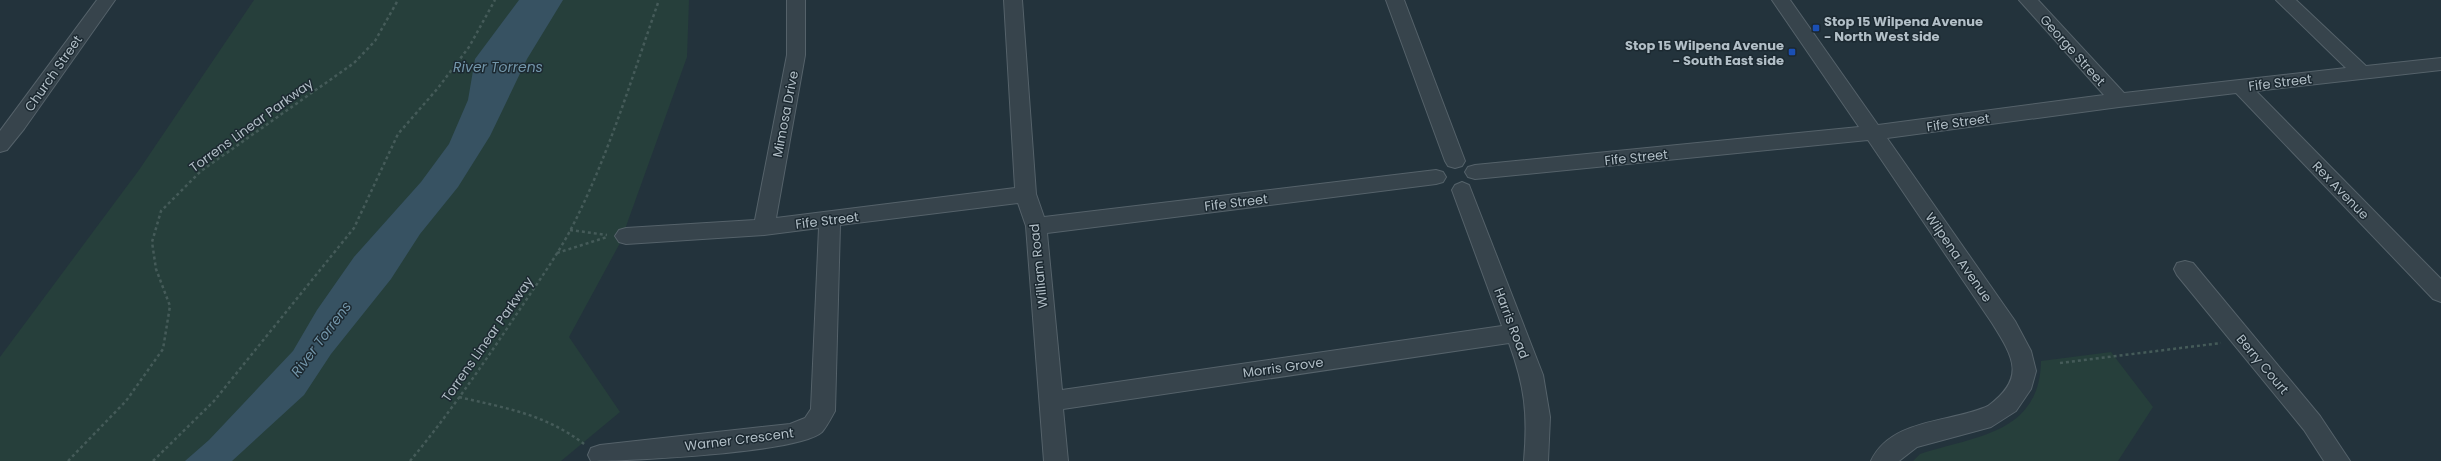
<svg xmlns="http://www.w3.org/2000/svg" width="2441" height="461" font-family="Poppins,sans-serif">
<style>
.green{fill:#263f3b}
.water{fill:#375262}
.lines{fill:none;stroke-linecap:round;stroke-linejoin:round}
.minor-casing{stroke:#55626a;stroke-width:2}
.path{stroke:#455b59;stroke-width:2.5;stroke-dasharray:3 3;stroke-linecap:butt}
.minor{fill:#37444c;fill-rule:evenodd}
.transit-dot{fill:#1a4fb4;stroke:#1c2931;stroke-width:1.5}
.labels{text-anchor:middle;stroke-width:3;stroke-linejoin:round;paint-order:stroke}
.poi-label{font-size:13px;font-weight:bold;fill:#b2bfc7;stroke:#1c2931;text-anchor:start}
.street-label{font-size:13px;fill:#b2bfc7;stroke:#1c2931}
.water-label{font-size:14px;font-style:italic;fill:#7396aa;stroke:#1c2931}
</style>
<rect width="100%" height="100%" fill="#23333c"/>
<path class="green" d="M254 0H689L687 57 620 243 569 337 620 412 561 461H0V357L139 170Z
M2111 352 2153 407 2118 461H1913L1920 454C1975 436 2040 434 2041 361Z"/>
<path class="water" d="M519 0H563L527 59 490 136 458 187 420 234 391 279 331 354 304 395 232 461H185L209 440 293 351 317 310 354 257 421 182 449 144 468 100 475 59Z"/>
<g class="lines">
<defs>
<path id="minor" d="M97 0H115L24 129 7 150 0 152V131Z
M787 0H805V55L776 218 1015 188 1004 0H1022L1036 194 1044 217 1436 170 1443 172 1446 177 1443 182 1436 184 1047 233 1062 390 1502 326 1452 190 1455 185 1462 182 1469 185 1543 375 1550 417 1548 461H1524C1528 414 1525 387 1509 343L1063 409 1068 461H1044L1026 226 1018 203 840 225 835 411C831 418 827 426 822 432 799 453 629 461 591 461L588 455 591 448 600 445 790 424 805 418 811 409 819 228 764 235 626 244 619 242 615 236 619 230 626 228 755 220 787 55Z
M1386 0H1404L1465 161 1462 166 1455 168 1448 166 1445 161Z
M1772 0H1790L1878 125 2104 95 2019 0H2038L2124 93 2346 68 2276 0H2296L2366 66 2441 58V70L2256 91 2441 279V302L2433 299 2236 93 2119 107 1887 138 2015 321 2031 351 2036 371 2031 389 2016 411 1991 427 1917 447 1899 461H1871C1891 418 1951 423 1988 406 2026 378 2014 358 1992 323L1868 140 1475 179 1468 177 1465 172 1468 167 1475 165 1859 127Z
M2185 261 2193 263 2320 416 2350 461H2324L2304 430 2177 275 2174 269 2177 263Z"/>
</defs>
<use href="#minor" class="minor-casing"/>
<path class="path" d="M570 230 607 235
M557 253 607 237
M2060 363 2221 343
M459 397C505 408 545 414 584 444
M68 461 126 401 163 349 170 306 156 269 152 242 161 211 201 171 354 63 375 41 398 0
M153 461 214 401 354 228 398 134 438 88 469 47 495 0
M410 461C445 419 477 373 508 327 529 295 552 264 570 231 608 158 632 77 659 0"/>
<use href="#minor" class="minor"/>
</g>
<g class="transit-dot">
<rect x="1812" y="24" width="8" height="8" rx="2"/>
<rect x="1788" y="48" width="8" height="8" rx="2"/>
</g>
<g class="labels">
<g class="poi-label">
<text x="1824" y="26">Stop 15 Wilpena Avenue<tspan x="1824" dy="15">- North West side</tspan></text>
<text x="1784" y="50" text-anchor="end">Stop 15 Wilpena Avenue<tspan x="1784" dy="15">- South East side</tspan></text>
</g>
<g class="street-label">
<text transform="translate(2073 50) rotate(48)" y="5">George Street</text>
<text transform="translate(53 73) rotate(-55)" y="5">Church Street</text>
<text transform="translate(2280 82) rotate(-7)" y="5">Fife Street</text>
<text transform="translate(785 114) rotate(-79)" y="5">Mimosa Drive</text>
<text transform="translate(1958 122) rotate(-8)" y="5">Fife Street</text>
<text transform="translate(251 125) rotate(-36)" y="5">Torrens Linear Parkway</text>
<text transform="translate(1636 157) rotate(-6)" y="5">Fife Street</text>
<text transform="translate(2341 190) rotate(46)" y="5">Rex Avenue</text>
<text transform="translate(1236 202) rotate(-7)" y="5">Fife Street</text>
<text transform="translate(827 220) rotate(-7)" y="5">Fife Street</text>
<text transform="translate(1959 257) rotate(55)" y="5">Wilpena Avenue</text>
<text transform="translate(1038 266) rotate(-96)" y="5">William Road</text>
<text transform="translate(1512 323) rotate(69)" y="5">Harris Road</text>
<text transform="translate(487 339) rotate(-55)" y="5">Torrens Linear Parkway</text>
<text transform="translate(2263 364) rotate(50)" y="5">Berry Court</text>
<text transform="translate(1283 367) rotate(-8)" y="5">Morris Grove</text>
<text transform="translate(739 439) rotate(-7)" y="5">Warner Crescent</text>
</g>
<g class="water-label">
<text x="498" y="72">River Torrens</text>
<text transform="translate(321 339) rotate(-53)" y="5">River Torrens</text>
</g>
</g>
</svg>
